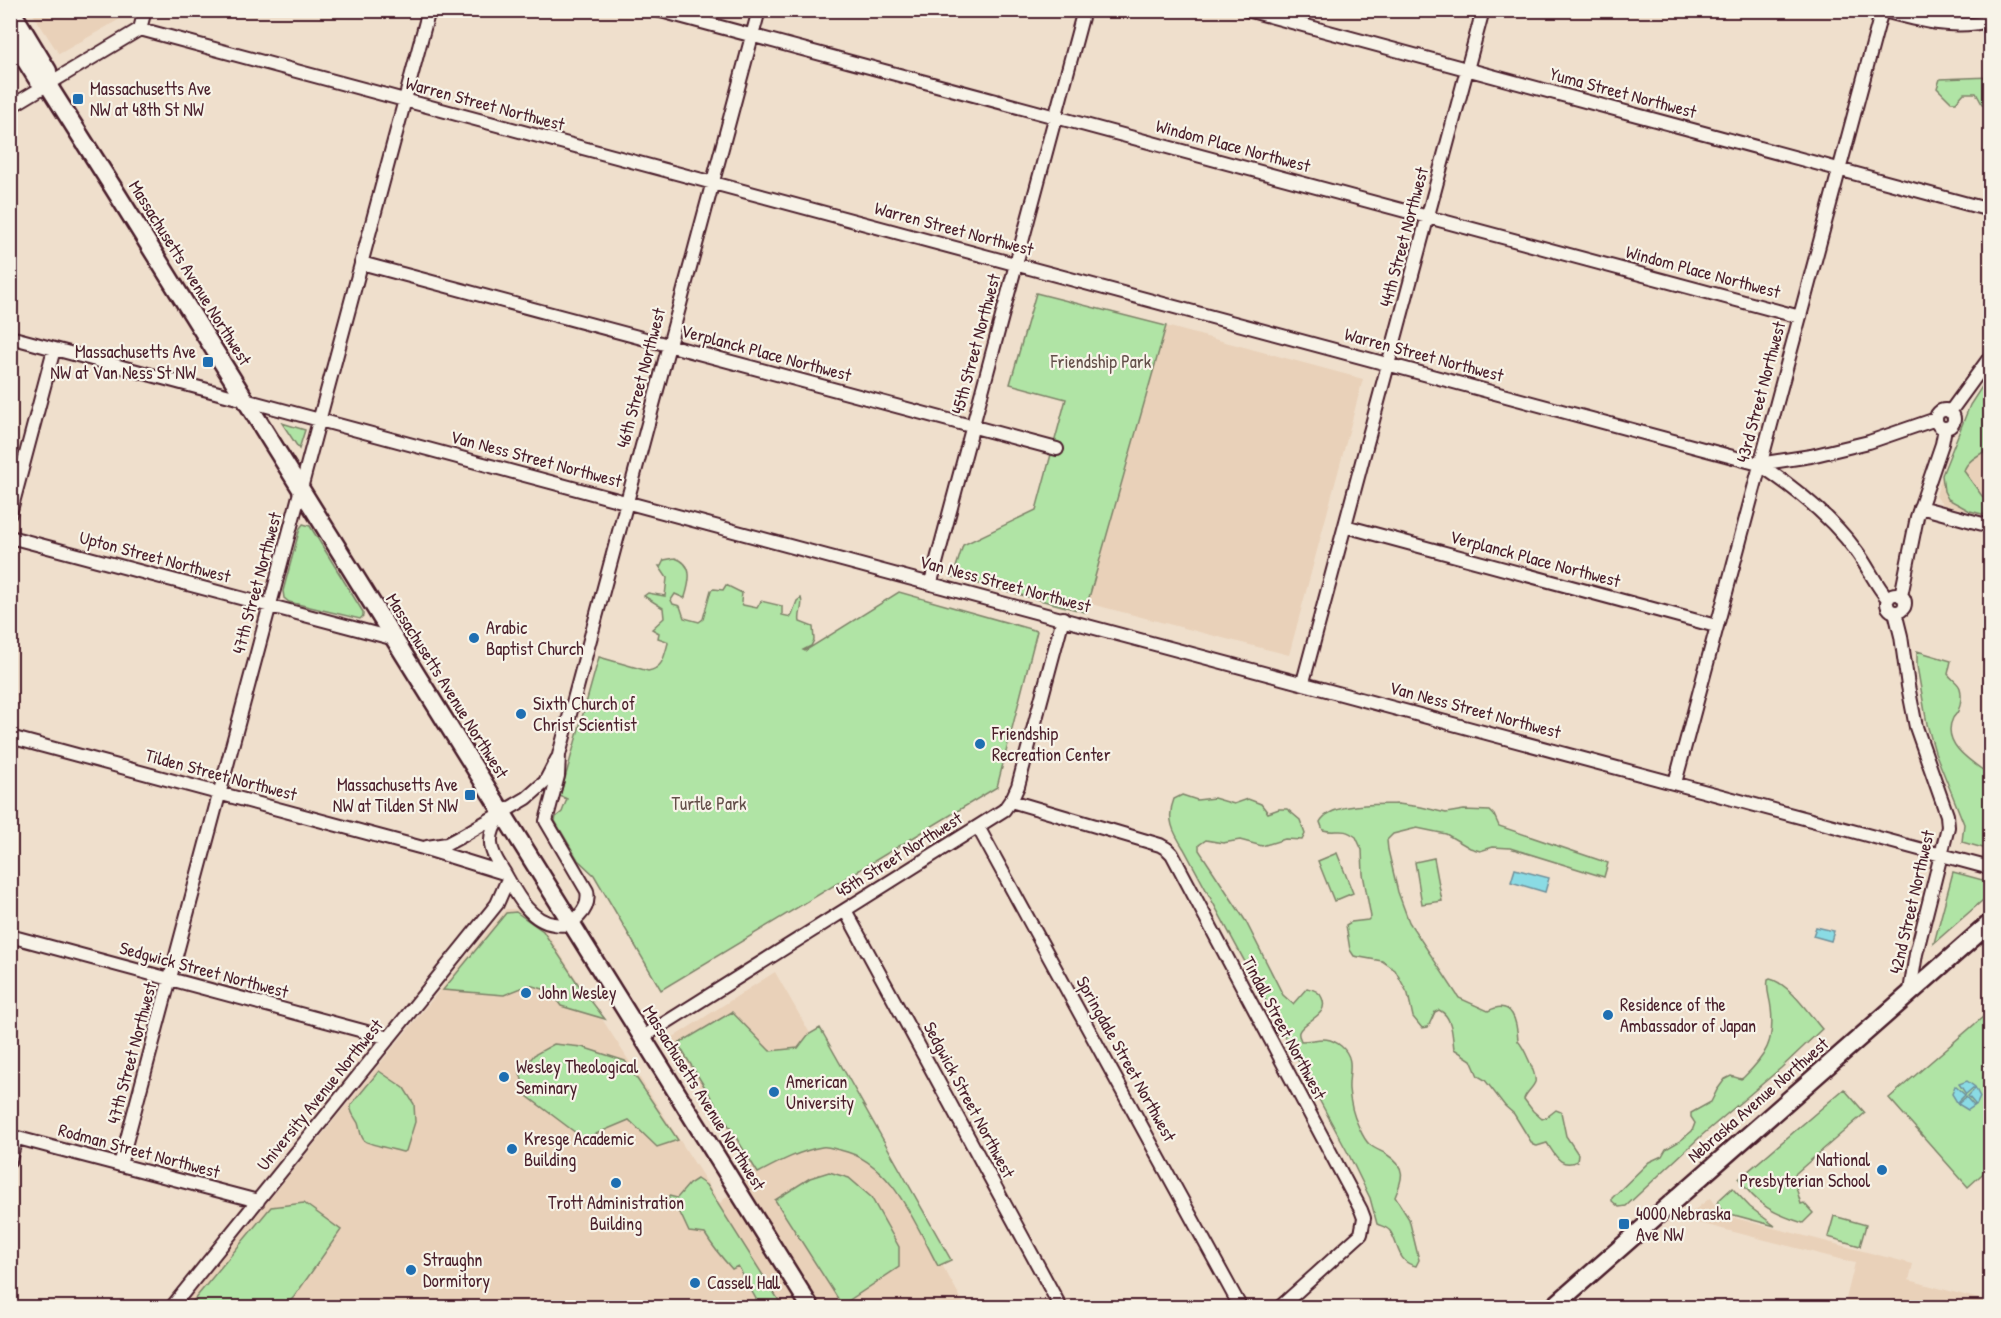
<svg xmlns="http://www.w3.org/2000/svg" width="2001" height="1318" font-family="'Patrick Hand',sans-serif">
<style>
.built{fill:#e9d1b9}
.green{fill:#b0e4a5;stroke:#7d8268;stroke-width:1.5}
.water{fill:#8adbe4;stroke:#70909a;stroke-width:1.5}
.lines{fill:none;stroke-linecap:round;stroke-linejoin:round}
.minor-casing{stroke:#4a1f2b;stroke-width:16}
.major-casing{stroke:#4a1f2b;stroke-width:21}
.minor{stroke:#f7f3e8;stroke-width:12}
.major{stroke:#f7f3e8;stroke-width:16}
.poi-dot{fill:#1f6fb2;stroke:#f7f3e8;stroke-width:2}
.labels{text-anchor:middle;stroke-width:4.5;stroke-linejoin:round;paint-order:stroke}
.poi-label{font-size:18px;fill:#4a1f2b;stroke:#f7f3e8;text-anchor:start}
.street-label{font-size:18px;fill:#4a1f2b;stroke:#f7f3e8}
.park-label{font-size:18px;fill:#64504a;stroke:#f7f3e8}
</style>
<rect width="100%" height="100%" fill="#efdfcc"/>
<filter id="ink" filterUnits="userSpaceOnUse"><feTurbulence type="fractalNoise" baseFrequency=".0167" numOctaves="2"/><feDisplacementMap in="SourceGraphic" scale="12" xChannelSelector="R" yChannelSelector="G"/><feConvolveMatrix kernelMatrix="1 2 1 2 8 2 1 2 1" color-interpolation-filters="sRGB"/></filter>
<g filter="url(#ink)">
<path class="built" d="M31 11H126L120 19 59 54Z
M1166 326 1363 379 1289 655 1087 603Z
M1990 374V517L1942 504 1936 496 1942 475 1970 405Z
M506 909H516L545 930 720 1203 752 1173 672 1038 775 972 966 1307 181 1308Z
M1710 1198 1718 1210 1731 1217 1913 1264 1909 1280 1990 1302V1307H1844L1855 1263 1683 1219Z"/>
<path class="green" d="M1990 77V107L1982 104 1976 93H1964L1956 102H1951L1937 88 1940 79Z
M1036 293 1166 326 1085 612 953 577 963 545 1036 510 1066 399 1010 384Z
M1990 374V448C1981 454 1967 460 1964 471L1982 496 1990 501V516L1970 511 1948 499 1944 491 1942 475 1970 405Z
M282 423 305 430 299 449Z
M303 524 310 526 363 612V616L360 619 289 602 284 598 283 591 300 528Z
M675 558C694 564 690 581 685 597L684 598 675 594 671 600 673 604 680 606 684 618 699 622 703 619 711 590 714 589 723 590 726 585 742 593 741 602 743 605 757 608 761 601 782 606V615L791 617 797 601 801 598C804 606 798 614 800 622L813 627 814 640 811 646 803 650 805 651 899 592 1037 631 997 787 661 990 594 875 578 860 555 821 556 817 562 812 567 799 560 796 599 657 648 671C663 668 664 657 668 643L667 641 658 638 659 633 652 629 664 618 663 608 644 596 648 593 665 596 667 578 659 566H661L664 560Z
M1917 651 1951 661 1948 674C1951 679 1958 682 1960 688 1962 694 1961 705 1958 711 1957 714 1954 716 1953 718 1940 744 1973 763 1990 775V850L1962 842 1964 824 1935 752 1927 724 1917 666Z
M1182 795 1197 800 1214 798 1234 804 1248 799 1261 804 1268 813 1279 809H1287L1300 820 1305 834 1302 840 1285 839 1262 846 1240 840 1223 843 1206 840 1199 845V850L1245 920 1283 995 1293 1004 1307 988C1314 990 1319 991 1322 998 1330 1016 1304 1020 1299 1032 1298 1036 1300 1037 1301 1041 1317 1041 1326 1034 1341 1046 1356 1059 1348 1073 1349 1089 1350 1101 1353 1115 1358 1125 1361 1132 1364 1140 1370 1145 1375 1149 1381 1151 1386 1154 1407 1167 1403 1178 1395 1197L1409 1219 1419 1260 1416 1266C1397 1263 1399 1244 1390 1231 1387 1227 1381 1226 1377 1224L1370 1198 1349 1155 1184 849C1173 832 1166 819 1174 799Z
M1398 804 1421 807 1446 813 1464 810 1490 811 1494 815 1499 826 1608 863 1604 877 1510 848 1493 847 1480 851 1470 848 1446 834 1417 828 1393 834 1387 840 1388 850 1398 892 1409 922 1459 998 1488 1011C1513 998 1517 1022 1518 1041 1523 1046 1537 1075 1535 1082 1533 1088 1526 1092 1524 1099L1533 1111 1542 1119 1547 1117 1556 1110 1561 1112 1566 1136 1578 1154 1577 1161C1561 1169 1555 1155 1547 1143L1537 1146 1533 1145 1514 1114 1505 1106 1485 1080 1478 1076 1471 1060 1454 1049C1452 1035 1453 1017 1439 1010L1435 1012 1428 1027 1422 1028 1413 1017 1408 994 1395 970 1382 961 1354 956 1350 950 1346 925 1351 922 1368 920 1371 917 1363 874 1362 850 1356 837C1341 826 1338 834 1323 830L1320 822C1330 802 1379 805 1398 804Z
M1337 853 1353 893 1334 901 1318 861Z
M1434 858 1442 901 1422 904 1415 862Z
M1953 872 1990 882V894L1934 943Z
M516 912 543 931 578 984 605 1019 561 1006 550 991 529 985 504 995 443 990 506 913Z
M1770 979C1790 984 1809 1014 1822 1029L1781 1068 1701 1136 1626 1206 1619 1207 1612 1201V1198L1649 1162 1662 1156 1666 1149 1680 1141 1692 1131 1695 1123 1691 1117V1113L1711 1102 1717 1090 1725 1079 1731 1076 1741 1079 1743 1078C1766 1056 1775 1041 1771 1008 1770 997 1766 992 1768 980Z
M1990 1011V1167L1968 1187 1889 1098Z
M732 1012 770 1051 798 1048 808 1035 820 1028 951 1260 938 1266C915 1224 892 1161 840 1150 834 1149 828 1146 822 1147 799 1151 779 1162 758 1173L678 1044Z
M554 1044 582 1047 625 1061 678 1140 657 1147 629 1120 584 1139 527 1096 520 1073 534 1055Z
M379 1071 404 1088 414 1104 415 1122 406 1151 403 1152C396 1150 368 1144 365 1141 360 1138 360 1128 358 1123 354 1116 350 1112 351 1105Z
M1844 1089 1865 1113 1795 1174V1184L1801 1204 1804 1203 1813 1213 1803 1223C1774 1214 1757 1205 1739 1179Z
M829 1172 849 1178 871 1197 899 1247V1267L842 1305 775 1200 810 1178Z
M697 1179 706 1185 783 1307H760C756 1297 750 1289 745 1280 742 1275 742 1271 738 1266L732 1269C722 1258 713 1247 705 1234L689 1232 681 1215 668 1202 669 1196 677 1198 689 1184Z
M1732 1188 1750 1207 1775 1226 1723 1212 1717 1204 1718 1201Z
M304 1203 341 1230 294 1297 284 1307H188L271 1207Z
M1834 1216 1866 1225 1860 1246 1828 1237Z"/>
<path class="water" d="M1515 869 1549 878 1545 892 1511 882Z
M1816 927 1834 931 1831 941 1813 936Z
M1967 1081 1975 1087 1980 1097 1977 1104 1968 1110 1958 1104 1952 1094 1955 1086 1965 1095 1958 1102 1959 1103 1966 1097 1974 1106 1975 1104 1968 1096 1975 1089 1973 1088 1966 1094 1959 1084Z"/>
<g class="lines">
<defs>
<path id="minor" d="M657 10 1800 317
M1247 10 1990 210
M1880 10C1917 20 1952 30 1990 21
M140 29 1759 464C1795 488 1832 517 1857 552 1868 567 1876 585 1888 599
M10 107 140 29 145 10
M361 263 1057 449
M10 337 1990 868
M1936 419a9 9 0 1 1 18 0a9 9 0 1 1-18 0Z
M1950 412 1990 357
M1759 464 1811 456 1869 442 1936 419
M1920 507 1990 526
M10 514 54 349
M1345 526 1716 626
M10 537 395 639
M931 582 1084 10
M1887 603a9 9 0 1 1 18 0a9 9 0 1 1-18 0Z
M1901 596 1917 517 1942 444 1945 428
M1895 612 1901 636 1908 686 1916 727 1947 815 1948 827 1916 954 1910 991
M1303 682 1483 10
M10 737 423 848 504 873
M1675 783 1882 10
M1011 801 1160 845 1167 849 1172 854 1361 1210 1364 1218 1361 1234 1279 1308
M502 813C497 822 490 831 491 843 491 853 499 864 504 872 516 893 529 921 554 924 565 926 571 925 579 916 586 909 589 901 587 891L546 821 558 776 559 755 759 10
M978 827 1241 1308
M427 847 447 844 462 836 527 798 545 782 557 759
M845 910 1061 1308
M10 936 389 1038
M643 1037 1004 810 1013 797 1018 786 1063 618
M10 1136 258 1201
M10 1160 16 1138
M120 1165 429 10
M171 1308 497 904 508 879"/>
<path id="major" d="M11 10 48 71V85
M10 36 37 79 48 85 114 189 811 1308
M1552 1308 1990 923"/>
</defs>
<use href="#minor" class="minor-casing"/>
<use href="#major" class="major-casing"/>
<use href="#minor" class="minor"/>
<use href="#major" class="major"/>
</g>
</g>
<g class="poi-dot">
<rect x="72" y="93" width="12" height="12" rx="3"/>
<rect x="202" y="356" width="12" height="12" rx="3"/>
<circle cx="474" cy="638" r="6"/>
<circle cx="521" cy="714" r="6"/>
<circle cx="980" cy="744" r="6"/>
<rect x="464" y="789" width="12" height="12" rx="3"/>
<circle cx="526" cy="993" r="6"/>
<circle cx="1608" cy="1015" r="6"/>
<circle cx="504" cy="1077" r="6"/>
<circle cx="774" cy="1092" r="6"/>
<circle cx="512" cy="1149" r="6"/>
<circle cx="1882" cy="1170" r="6"/>
<circle cx="616" cy="1183" r="6"/>
<rect x="1618" y="1218" width="12" height="12" rx="3"/>
<circle cx="411" cy="1270" r="6"/>
<circle cx="695" cy="1283" r="6"/>
</g>
<g class="labels">
<g class="poi-label">
<text x="90" y="95">Massachusetts Ave<tspan x="90" dy="21">NW at 48th St NW</tspan></text>
<text x="196" y="358" text-anchor="end">Massachusetts Ave<tspan x="196" dy="21">NW at Van Ness St NW</tspan></text>
<text x="486" y="634">Arabic<tspan x="486" dy="21">Baptist Church</tspan></text>
<text x="533" y="710">Sixth Church of<tspan x="533" dy="21">Christ Scientist</tspan></text>
<text x="992" y="740">Friendship<tspan x="992" dy="21">Recreation Center</tspan></text>
<text x="458" y="791" text-anchor="end">Massachusetts Ave<tspan x="458" dy="21">NW at Tilden St NW</tspan></text>
<text x="538" y="999">John Wesley</text>
<text x="1620" y="1011">Residence of the<tspan x="1620" dy="21">Ambassador of Japan</tspan></text>
<text x="516" y="1073">Wesley Theological<tspan x="516" dy="21">Seminary</tspan></text>
<text x="786" y="1088">American<tspan x="786" dy="21">University</tspan></text>
<text x="524" y="1145">Kresge Academic<tspan x="524" dy="21">Building</tspan></text>
<text x="1870" y="1166" text-anchor="end">National<tspan x="1870" dy="21">Presbyterian School</tspan></text>
<text x="616" y="1209" text-anchor="middle">Trott Administration<tspan x="616" dy="21">Building</tspan></text>
<text x="1636" y="1220">4000 Nebraska<tspan x="1636" dy="21">Ave NW</tspan></text>
<text x="423" y="1266">Straughn<tspan x="423" dy="21">Dormitory</tspan></text>
<text x="707" y="1289">Cassell Hall</text>
</g>
<g class="street-label">
<text transform="translate(1623 93) rotate(15)" y="6">Yuma Street Northwest</text>
<text transform="translate(485 104) rotate(15)" y="6">Warren Street Northwest</text>
<text transform="translate(1233 146) rotate(15)" y="6">Windom Place Northwest</text>
<text transform="translate(954 229) rotate(15)" y="6">Warren Street Northwest</text>
<text transform="translate(1404 237) rotate(-75)" y="6">44th Street Northwest</text>
<text transform="translate(1703 272) rotate(15)" y="6">Windom Place Northwest</text>
<text transform="translate(190 273) rotate(58)" y="6">Massachusetts Avenue Northwest</text>
<text transform="translate(976 344) rotate(-75)" y="6">45th Street Northwest</text>
<text transform="translate(766 353) rotate(15)" y="6">Verplanck Place Northwest</text>
<text transform="translate(1424 355) rotate(15)" y="6">Warren Street Northwest</text>
<text transform="translate(641 378) rotate(-75)" y="6">46th Street Northwest</text>
<text transform="translate(1761 392) rotate(-75)" y="6">43rd Street Northwest</text>
<text transform="translate(536 459) rotate(15)" y="6">Van Ness Street Northwest</text>
<text transform="translate(155 557) rotate(15)" y="6">Upton Street Northwest</text>
<text transform="translate(1535 559) rotate(15)" y="6">Verplanck Place Northwest</text>
<text transform="translate(257 583) rotate(-75)" y="6">47th Street Northwest</text>
<text transform="translate(1005 584) rotate(15)" y="6">Van Ness Street Northwest</text>
<text transform="translate(447 686) rotate(58)" y="6">Massachusetts Avenue Northwest</text>
<text transform="translate(1475 710) rotate(15)" y="6">Van Ness Street Northwest</text>
<text transform="translate(221 775) rotate(15)" y="6">Tilden Street Northwest</text>
<text transform="translate(899 855) rotate(-32)" y="6">45th Street Northwest</text>
<text transform="translate(1912 902) rotate(-77)" y="6">42nd Street Northwest</text>
<text transform="translate(204 970) rotate(15)" y="6">Sedgwick Street Northwest</text>
<text transform="translate(1284 1028) rotate(62)" y="6">Tindall Street Northwest</text>
<text transform="translate(132 1053) rotate(-75)" y="6">47th Street Northwest</text>
<text transform="translate(1126 1059) rotate(61)" y="6">Springdale Street Northwest</text>
<text transform="translate(320 1095) rotate(-51)" y="6">University Avenue Northwest</text>
<text transform="translate(704 1098) rotate(58)" y="6">Massachusetts Avenue Northwest</text>
<text transform="translate(969 1100) rotate(62)" y="6">Sedgwick Street Northwest</text>
<text transform="translate(1758 1100) rotate(-41)" y="6">Nebraska Avenue Northwest</text>
<text transform="translate(139 1151) rotate(15)" y="6">Rodman Street Northwest</text>
</g>
<g class="park-label">
<text x="1101" y="368">Friendship Park</text>
<text x="709" y="810">Turtle Park</text>
</g>
</g>
<rect width="2001" height="1318" fill="none" stroke="#f7f3e8" stroke-width="36"/>
<rect x="18" y="18" width="1965" height="1282" fill="none" stroke="#4a1f2b" stroke-width="2" filter="url(#ink)"/>
</svg>
